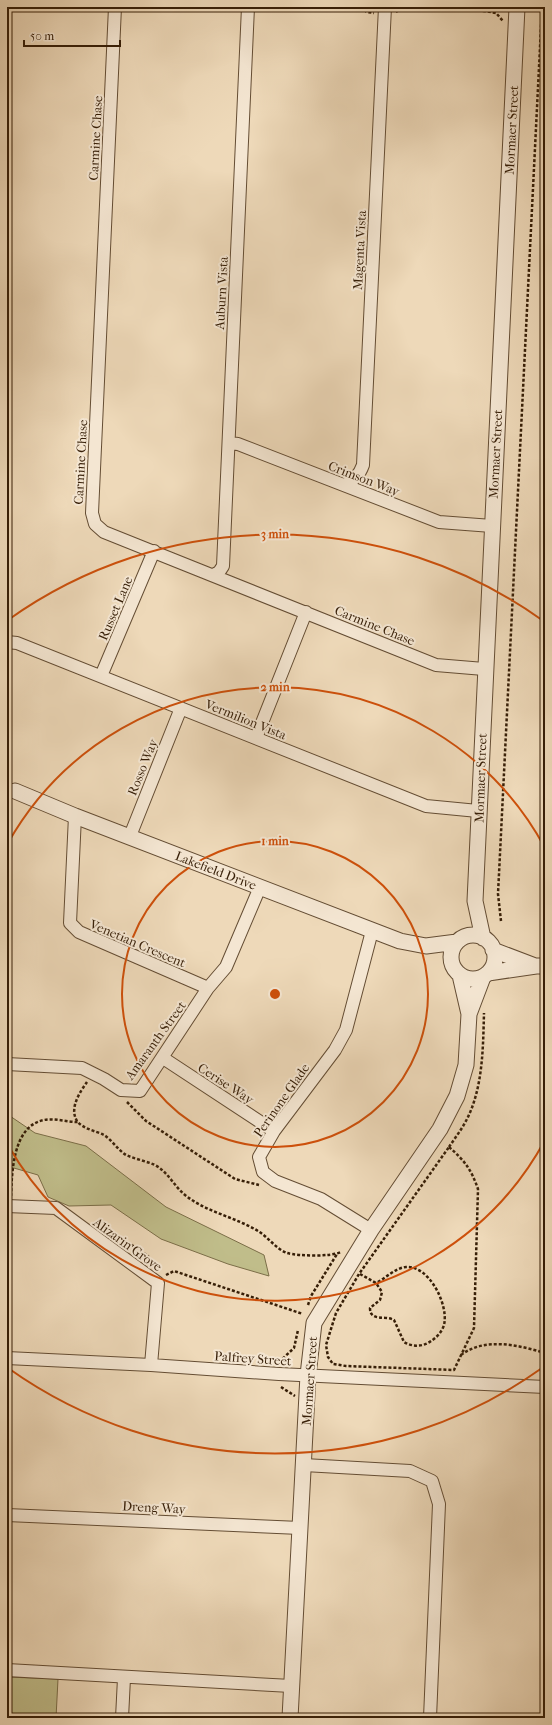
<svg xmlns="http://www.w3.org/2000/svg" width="552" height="1725" font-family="'IM FELL French Canon',serif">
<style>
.green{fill:#c0bd8a;stroke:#7b6e48}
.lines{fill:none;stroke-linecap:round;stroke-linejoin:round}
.minor-casing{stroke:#644d34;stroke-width:14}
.tertiary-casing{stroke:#644d34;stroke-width:17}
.path{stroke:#361e07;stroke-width:2.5;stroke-dasharray:3 2;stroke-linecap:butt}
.minor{stroke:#f4e6d2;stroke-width:12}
.tertiary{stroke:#f4e6d2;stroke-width:15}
.ring{fill:none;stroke:#cd500b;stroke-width:2}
.labels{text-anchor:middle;stroke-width:4;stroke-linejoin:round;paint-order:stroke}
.street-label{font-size:13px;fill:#361e07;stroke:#f4e6d2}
.centre{fill:#cd500b;stroke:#f4e6d2;stroke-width:2}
.ring-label{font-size:12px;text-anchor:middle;font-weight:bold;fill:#cd500b;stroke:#f4e6d2;stroke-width:4;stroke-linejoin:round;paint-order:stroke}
</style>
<rect width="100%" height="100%" fill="#eed9b9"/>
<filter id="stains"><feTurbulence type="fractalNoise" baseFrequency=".005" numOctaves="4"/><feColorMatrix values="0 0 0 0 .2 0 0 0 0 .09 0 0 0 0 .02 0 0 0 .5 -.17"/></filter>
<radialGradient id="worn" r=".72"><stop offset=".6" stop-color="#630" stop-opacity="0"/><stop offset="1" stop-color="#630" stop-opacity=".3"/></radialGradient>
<path class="green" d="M7 1114 35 1133 86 1146 166 1207 264 1255 269 1276 228 1264 161 1239 111 1205 69 1206 48 1197 38 1175 7 1166Z
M7 1677 58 1679 56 1718H7Z"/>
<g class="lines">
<defs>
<path id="minor" d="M115 7 92 513 95 524 104 532 436 665 484 669
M229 443 238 444 439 522 492 526
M344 485C354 480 359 476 363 465L385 7
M213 575 219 572 223 566 248 7
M7 642 17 643 426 806 478 811
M101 676 154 551
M256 738 306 612
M75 816 70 923 79 932 208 988
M130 836 181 708
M163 1058 274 1131
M7 1064 82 1068 104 1079 121 1090 140 1091 208 988 226 967 260 887
M7 1206 56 1208 158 1283 151 1365
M371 1230 321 1199 275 1181 263 1172 259 1157 274 1131 335 1050 346 1030 372 931
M7 1358 151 1365 279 1374 545 1387
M304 1465 410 1471 432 1481 439 1504 430 1718
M7 1515 300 1528
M7 1670 291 1686
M122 1718 124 1678"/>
<path id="tertiary" d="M15 791 75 816 400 941 426 946 457 942
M451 957a22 22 0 1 1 44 0a22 22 0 1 1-44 0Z
M483 938 475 901 517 7
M493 950 535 966
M488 973 536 966H545
M460 975 469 1014
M290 1718 308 1375 314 1323 371 1230 440 1129 457 1096 466 1065 469 1014 483 977"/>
</defs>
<use href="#minor" class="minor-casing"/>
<use href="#tertiary" class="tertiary-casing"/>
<path class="path" d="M360 7 367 12 374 13
M418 7 484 11 496 13 503 21
M396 12 399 9 411 7
M501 921 498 894 542 7
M87 1082C80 1092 69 1108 77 1121 83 1129 96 1131 104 1135 112 1140 118 1150 126 1155 135 1159 146 1161 155 1165 168 1172 174 1186 185 1195 206 1212 235 1217 258 1231 268 1237 276 1249 287 1253 298 1256 331 1257 341 1252
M127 1102 146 1121 235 1179 259 1185
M449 1147C465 1161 471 1169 478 1189L474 1328 454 1370 346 1366 333 1364 328 1357 326 1345 336 1313 359 1274Z
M449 1147C455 1138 462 1129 467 1119 483 1087 483 1048 484 1013
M11 1196C12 1171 13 1126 44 1120 55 1118 67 1122 78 1122
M98 1222 148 1256 149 1262
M360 1274 376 1283 382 1292 380 1300 370 1308C370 1322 385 1315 394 1320L404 1342C412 1347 423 1347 431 1341 436 1338 442 1332 444 1325 449 1305 429 1265 406 1267 395 1268 386 1278 376 1283
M166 1275 174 1271 303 1314
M308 1305 311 1296 337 1254
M461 1355C485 1337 518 1345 545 1353
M279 1362 294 1348 298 1330
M281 1387 295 1396"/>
<use href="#minor" class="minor"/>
<use href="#tertiary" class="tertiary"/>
</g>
<g class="ring">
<circle cx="275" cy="994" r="153"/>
<path d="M545 1140A307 307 0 0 1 8 1145M8 843A307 307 0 0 1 545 848"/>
<path d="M542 1368A460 460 0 0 1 8 1368M8 620A460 460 0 0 1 542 620"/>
</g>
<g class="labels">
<g class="street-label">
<text transform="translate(511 130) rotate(-87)" y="5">Mormaer Street</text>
<text transform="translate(95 138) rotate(-87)" y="5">Carmine Chase</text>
<text transform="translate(359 250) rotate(-87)" y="5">Magenta Vista</text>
<text transform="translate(221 293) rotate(-87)" y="5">Auburn Vista</text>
<text transform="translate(495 454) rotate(-87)" y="5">Mormaer Street</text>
<text transform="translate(80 462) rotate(-87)" y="5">Carmine Chase</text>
<text transform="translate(364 478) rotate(21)" y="5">Crimson Way</text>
<text transform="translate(115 608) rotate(-67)" y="5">Russet Lane</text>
<text transform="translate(375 625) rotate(22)" y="5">Carmine Chase</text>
<text transform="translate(246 719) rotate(22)" y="5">Vermilion Vista</text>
<text transform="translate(142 767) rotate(-68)" y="5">Rosso Way</text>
<text transform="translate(480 778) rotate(-88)" y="5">Mormaer Street</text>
<text transform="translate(216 870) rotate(21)" y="5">Lakefield Drive</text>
<text transform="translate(138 943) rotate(23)" y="5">Venetian Crescent</text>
<text transform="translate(155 1040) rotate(-54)" y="5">Amaranth Street</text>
<text transform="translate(226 1083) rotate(33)" y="5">Cerise Way</text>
<text transform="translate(281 1100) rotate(-55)" y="5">Perinone Glade</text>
<text transform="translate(128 1244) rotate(36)" y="5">Alizarin Grove</text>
<text transform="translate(253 1358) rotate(4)" y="5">Palfrey Street</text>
<text transform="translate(309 1381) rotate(-86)" y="5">Mormaer Street</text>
<text transform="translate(154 1507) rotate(3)" y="5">Dreng Way</text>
</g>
</g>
<circle cx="275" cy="994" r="6" class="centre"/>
<g class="ring-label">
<text x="275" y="538">3 min</text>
<text x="275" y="691">2 min</text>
<text x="275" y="845">1 min</text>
</g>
<rect width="552" height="1725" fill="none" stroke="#eed9b9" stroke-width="24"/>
<rect x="8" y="8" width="536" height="1709" fill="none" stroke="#361e07" stroke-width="2"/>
<rect x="12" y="12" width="528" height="1701" fill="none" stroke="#361e07"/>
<path d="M24 40v6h96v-6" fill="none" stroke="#361e07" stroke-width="2"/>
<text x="30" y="40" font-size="12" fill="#361e07" stroke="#f4e6d2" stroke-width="3" paint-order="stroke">50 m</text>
<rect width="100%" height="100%" filter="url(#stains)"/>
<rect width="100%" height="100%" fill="url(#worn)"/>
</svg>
